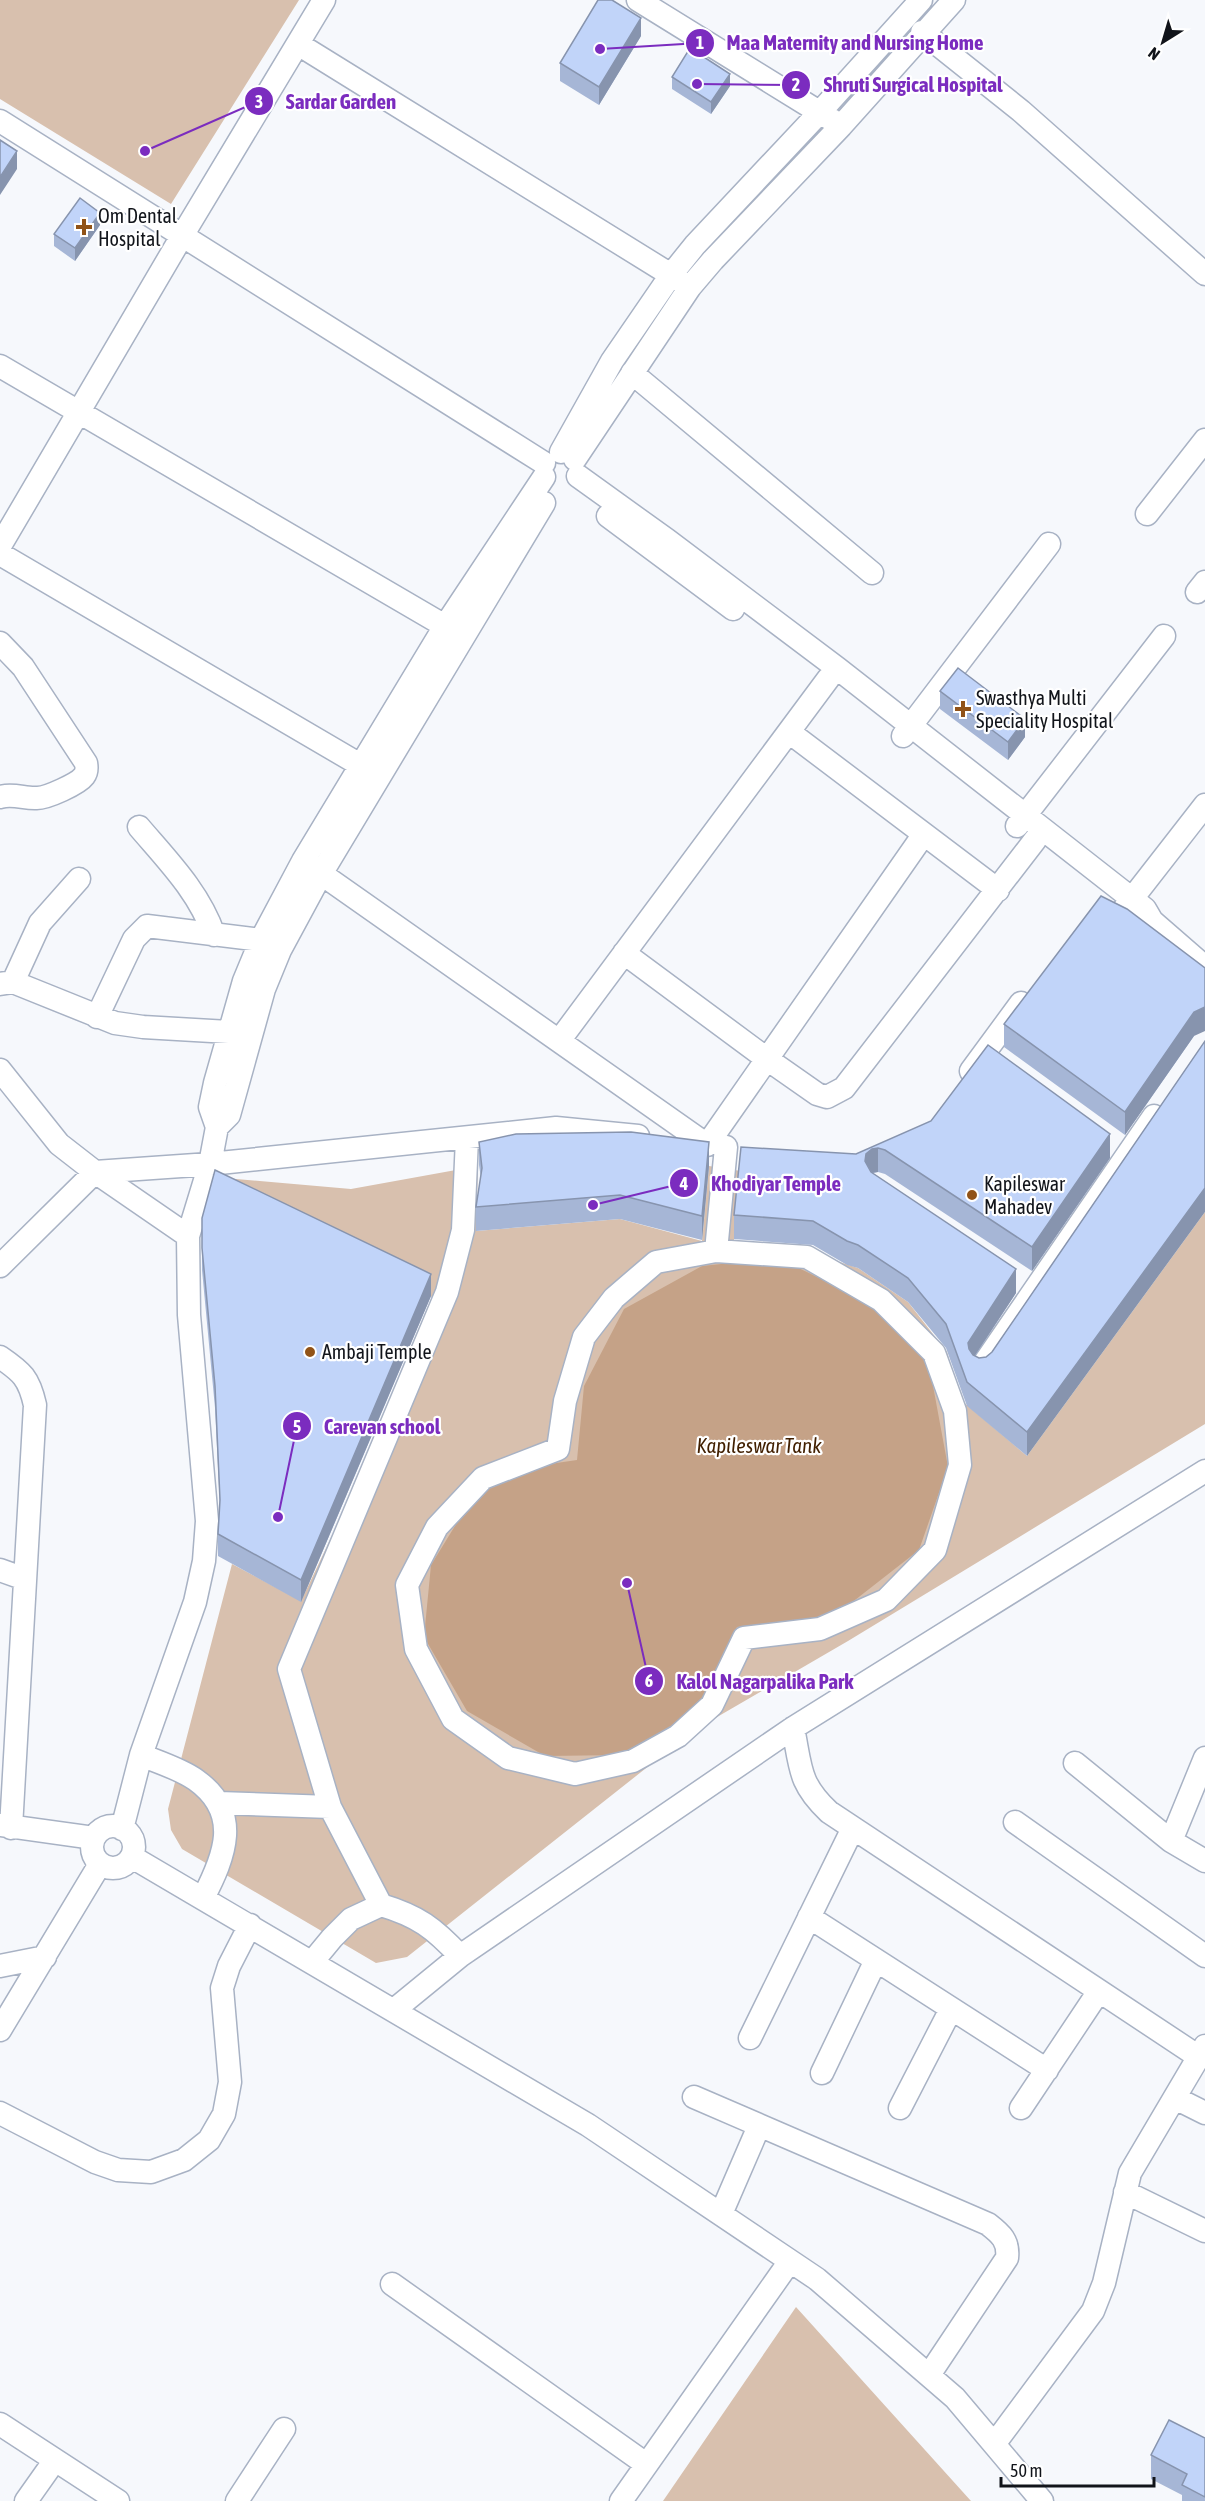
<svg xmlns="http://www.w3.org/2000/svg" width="1205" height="2501" font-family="'Asap Condensed',sans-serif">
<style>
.green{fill:#d8c0ae}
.water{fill:#c5a287}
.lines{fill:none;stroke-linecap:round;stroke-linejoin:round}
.minor-casing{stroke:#a8b2c4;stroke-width:25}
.minor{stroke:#fff;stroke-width:22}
.wall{fill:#a6b6d6}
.shaded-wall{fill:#8794ae}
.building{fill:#c1d4f9;stroke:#8794ae;stroke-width:1.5}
.poi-dot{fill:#915318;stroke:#fff;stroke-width:2}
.labels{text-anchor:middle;stroke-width:4.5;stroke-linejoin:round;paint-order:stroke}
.poi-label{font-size:20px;fill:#11141a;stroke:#fff;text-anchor:start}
.water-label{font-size:21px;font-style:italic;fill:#411f00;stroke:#fff}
.leader{fill:none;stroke:#7b2cbf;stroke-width:2}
.callout-dot{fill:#7b2cbf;stroke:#fff;stroke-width:2}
.mark-label{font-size:18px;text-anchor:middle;font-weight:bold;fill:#fff}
.callout-label{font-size:21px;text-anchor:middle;font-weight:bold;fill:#7b2cbf;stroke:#fff;stroke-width:4.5;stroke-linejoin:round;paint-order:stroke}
</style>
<rect width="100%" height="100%" fill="#f6f8fc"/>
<path class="green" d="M0 0H299L171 204 0 99Z
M478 1166 476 1231 620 1219 702 1241 709 1166 741 1171 733 1249 803 1250 858 1268 908 1302 947 1352 961 1400 1027 1456 1205 1212V1424L848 1641 693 1731 407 1957 376 1963 182 1849 171 1830 168 1809 232 1564 301 1601 365 1466 432 1297 210 1189 225 1178 351 1189Z
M796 2307 971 2501H663Z"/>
<path class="water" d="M778 1258 871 1303 929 1364 948 1467 919 1550 832 1618 737 1627 701 1708 625 1755 545 1756 467 1711 424 1637 431 1565 474 1495 536 1466 577 1460 584 1386 624 1309 702 1266Z"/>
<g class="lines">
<defs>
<path id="minor" d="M638 0 832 120
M922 32 1021 111 1205 274
M298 44 684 283
M0 121 544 463
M0 366 445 626
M632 373 872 573
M561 452 612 361 671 275 695 245 820 112 921 0
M575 459 690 287 713 260 841 126 954 0
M578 476 667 540 837 668 1145 909 1152 921 1205 967
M1147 514 1205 440
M608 516 733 609
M0 546 182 236 324 0
M0 554 362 766
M1197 592 1205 582
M0 643 23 667 86 763C87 768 87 772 84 776 78 784 47 798 37 798 25 799 13 793 0 797
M789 732 998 890
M903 736 1049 544
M1017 826 1164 636
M139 827C168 861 199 892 214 935
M303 861 707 1145 924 834
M1124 909 1205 805
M624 953 767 1059 817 1094 827 1097 844 1088 1035 840
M13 982 40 923 79 879
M0 984 13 982 115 1023 143 1027 229 1032
M97 1017 134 939 147 926 261 940
M559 1041 828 679
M0 1070 59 1144 95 1172 188 1236
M971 1071 1021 1003
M217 1127 229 1115 264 989 280 950 321 874 544 503
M716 1251 807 1257 881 1300 934 1353 955 1411 960 1465 935 1550 886 1600 820 1629 744 1638 712 1705 678 1736 633 1761 575 1774 508 1758 453 1719 416 1649 407 1585 437 1527 483 1478 558 1449 565 1401 584 1337 614 1298 656 1262 716 1251 726 1147
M0 1266 95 1172 210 1164 556 1128 638 1136
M0 1357C22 1372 29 1378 35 1405L11 1828
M981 1368 1154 1116
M0 1570 25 1579
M793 1728C801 1767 798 1783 829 1812L1199 2057
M141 1755C158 1762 181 1769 196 1780 242 1813 225 1856 203 1898
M1075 1763 1171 1841 1205 1861
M219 1803 330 1807
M1015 1822 1205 1956
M0 1825 94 1838
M92 1847a21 21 0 1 1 42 0a21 21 0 1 1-42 0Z
M122 1829 141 1755 195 1602 204 1561 207 1521 189 1315 188 1236 210 1164 217 1127 210 1107 215 1083 244 981 261 940 303 861 445 626 544 477
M1171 1841 1205 1758
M132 1857 588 2125 817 2279 955 2398 1042 2501
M381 1905 330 1807 289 1669 447 1292 463 1230 467 1138
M809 1917 1047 2070
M313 1961 332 1938 351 1919 381 1905C418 1916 434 1928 460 1956
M0 1966 45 1957
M394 2010 460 1956 793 1728 1205 1471
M0 2030 100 1864
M750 2038 853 1828
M822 2073 876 1960
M694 2097 988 2224C1001 2234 1009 2241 1007 2258L929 2375
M1175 2098 1205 2113
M900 2108 951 2009
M1021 2108 1099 1991
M0 2113 95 2162 118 2170 151 2172 184 2160 209 2140 224 2114 230 2082 222 1988 229 1966 250 1925
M1125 2192 1205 2231
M721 2214 759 2126
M392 2284 646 2464
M0 2424 118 2501
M995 2443 1093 2311 1104 2283 1130 2173 1205 2046
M26 2501 55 2460
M237 2501 284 2429
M621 2501 790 2261"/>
</defs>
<use href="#minor" class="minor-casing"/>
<use href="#minor" class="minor"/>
</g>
<path class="wall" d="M641 36 599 105 560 81V63Z
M672 77 730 86 711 114 672 89Z
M100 225 75 261 54 246V234Z
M940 691 1025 737 1008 760 940 709Z
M1004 1024 1194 1036 1125 1135 1004 1047Z
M1205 1041 1027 1456 967 1406 946 1348 908 1302 858 1268 847 1265 813 1245 734 1239V1215L856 1154 931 1121 1110 1158 1032 1271 885 1174 878 1172 872 1173 1016 1293 975 1356 979 1358 986 1357 992 1352Z
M479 1142 709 1166 702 1240 620 1219 476 1231V1207L481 1178 479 1165Z
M202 1240 431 1296 301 1602 218 1556V1534L220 1508 215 1408 202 1270Z
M1205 2438V2501H1182V2495L1151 2479V2455Z"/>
<path class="shaded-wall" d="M641 18V36L599 105V87Z
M730 74V86L711 114V102Z
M17 151V169L0 195V177Z
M100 213V225L75 261V248Z
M1025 719V737L1008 760V742Z
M1205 1007V1031L1194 1036 1125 1135V1112L1194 1012Z
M1110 1134V1158L1032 1271V1247Z
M709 1142V1166L702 1240V1216Z
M878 1148V1172L872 1173 865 1161 866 1154 872 1149Z
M1205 1188V1212L1027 1456V1432Z
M1016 1269V1293L968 1366V1343Z
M431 1274V1296L301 1602V1580Z"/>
<path class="building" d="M598 0H612L641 18 599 87 560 63Z
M690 48 730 74 711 102 672 77Z
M0 140 17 151 0 177Z
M80 198 100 213 75 248 54 234Z
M958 668 1025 719 1008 742 940 691Z
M1101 896 1127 909 1205 968V1007L1194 1012 1125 1112 1004 1024Z
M1205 1041V1188L1027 1432 967 1382 946 1324 908 1278 858 1245 847 1241 813 1221 734 1215 741 1147 856 1154 931 1121 988 1045 1110 1134 1032 1247 885 1150 878 1148 872 1149 866 1154 865 1161 871 1172 1016 1269 968 1343 969 1349 973 1355 979 1358 986 1357 992 1352Z
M631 1132 709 1142 702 1216 620 1195 476 1207 482 1168 479 1142 516 1134Z
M215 1170 431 1274 301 1580 218 1534 220 1500 215 1386 202 1248V1218Z
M1169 2420 1205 2438V2497L1182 2485 1187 2474 1151 2455Z"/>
<g class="poi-dot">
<path d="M81 218h6v6h6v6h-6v6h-6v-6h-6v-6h6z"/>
<path d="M960 700h6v6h6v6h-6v6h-6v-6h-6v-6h6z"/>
<circle cx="972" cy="1195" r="6"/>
<circle cx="310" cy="1352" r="6"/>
</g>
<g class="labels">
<g class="poi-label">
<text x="98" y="223">Om Dental<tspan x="98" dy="23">Hospital</tspan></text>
<text x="976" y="705">Swasthya Multi<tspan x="976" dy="23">Speciality Hospital</tspan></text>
<text x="984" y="1191">Kapileswar<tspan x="984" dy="23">Mahadev</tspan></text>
<text x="322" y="1359">Ambaji Temple</text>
</g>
<g class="water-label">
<text x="759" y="1453">Kapileswar Tank</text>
</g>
</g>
<path class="leader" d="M600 49L700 43M697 84L796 85M145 151L259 101M593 1205L684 1183M278 1517L297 1426M627 1583L649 1681"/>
<g class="callout-dot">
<circle cx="600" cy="49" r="6"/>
<circle cx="697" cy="84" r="6"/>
<circle cx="145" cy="151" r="6"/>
<circle cx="593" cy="1205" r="6"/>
<circle cx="278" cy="1517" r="6"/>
<circle cx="627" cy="1583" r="6"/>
<circle cx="700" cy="43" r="15"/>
<circle cx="796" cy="85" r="15"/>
<circle cx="259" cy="101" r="15"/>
<circle cx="684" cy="1183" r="15"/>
<circle cx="297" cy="1426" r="15"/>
<circle cx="649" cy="1681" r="15"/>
</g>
<g class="mark-label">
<text x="700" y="49">1</text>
<text x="796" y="91">2</text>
<text x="259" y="108">3</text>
<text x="684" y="1190">4</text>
<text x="297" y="1433">5</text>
<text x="649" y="1687">6</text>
</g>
<g class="callout-label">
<text x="855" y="50">Maa Maternity and Nursing Home</text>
<text x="913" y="92">Shruti Surgical Hospital</text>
<text x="341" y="109">Sardar Garden</text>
<text x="776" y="1191">Khodiyar Temple</text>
<text x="382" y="1434">Carevan school</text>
<text x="765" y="1689">Kalol Nagarpalika Park</text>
</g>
<g transform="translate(1163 42) rotate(217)" stroke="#ffffff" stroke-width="4.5" paint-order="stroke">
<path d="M0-4.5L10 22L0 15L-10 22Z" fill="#11141a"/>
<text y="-9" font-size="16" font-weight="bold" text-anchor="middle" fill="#11141a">N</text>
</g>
<path d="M1001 2477v9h153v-9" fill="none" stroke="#11141a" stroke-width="3"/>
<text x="1010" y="2477" font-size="18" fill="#11141a" stroke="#ffffff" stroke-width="4.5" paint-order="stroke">50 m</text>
</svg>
